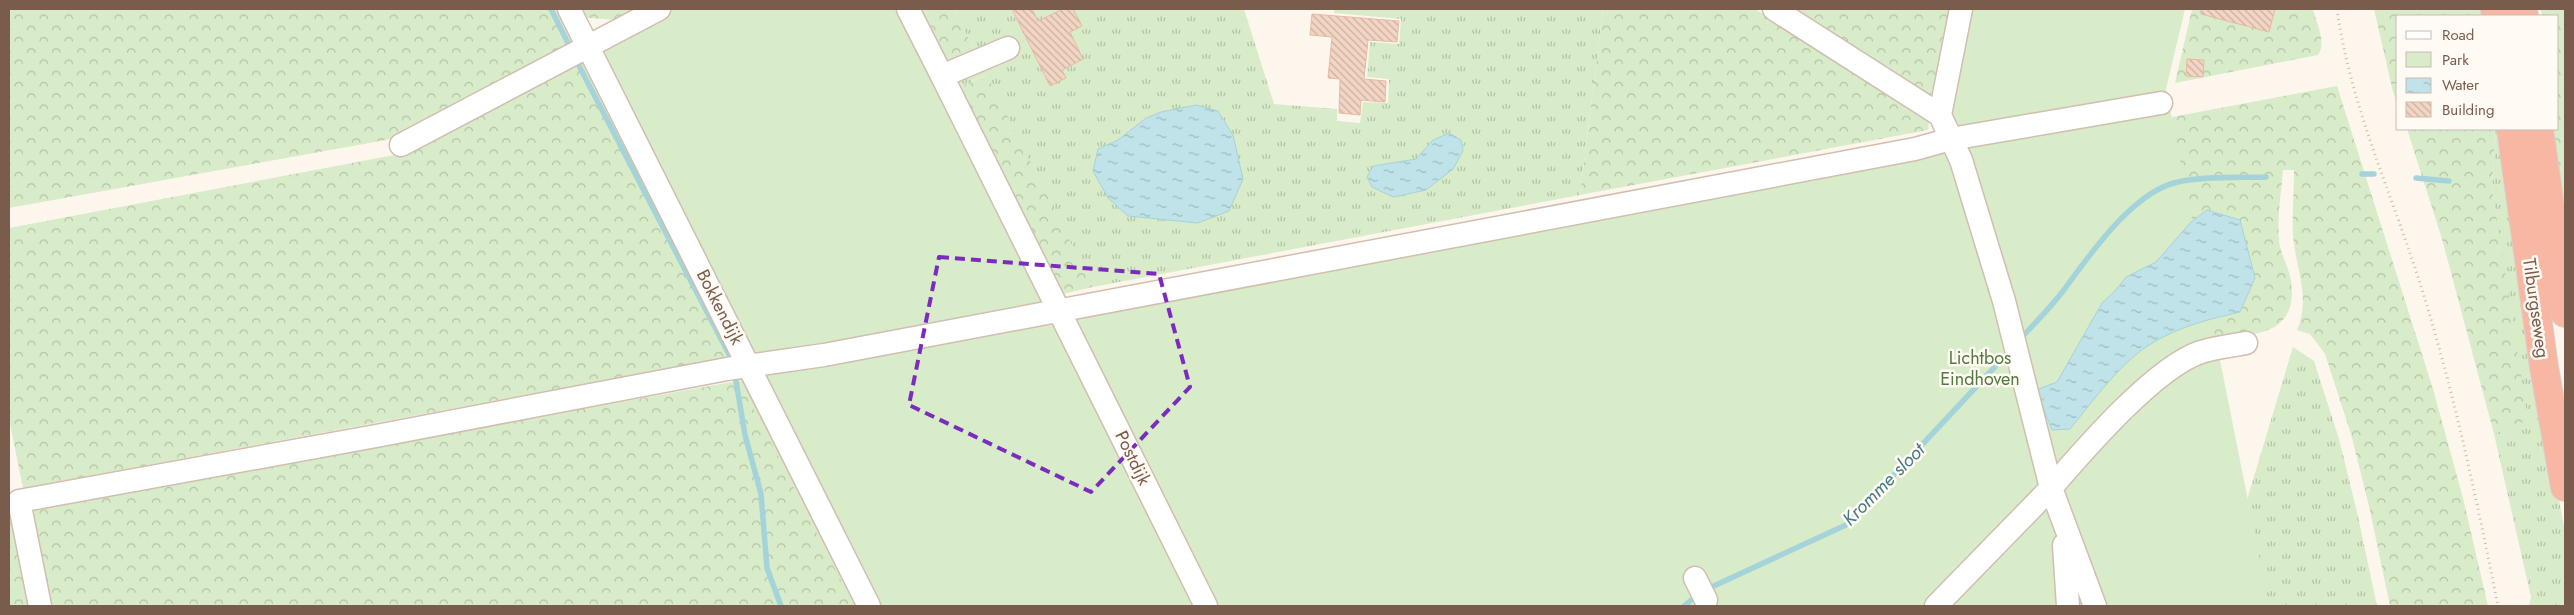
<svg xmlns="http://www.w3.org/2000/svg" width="2574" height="615" font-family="Jost,sans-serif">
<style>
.grass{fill:url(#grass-tufts);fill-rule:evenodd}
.forest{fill:url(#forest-crowns)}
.park{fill:#d8ecc9}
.water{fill:url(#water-ripples);stroke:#a5d3da}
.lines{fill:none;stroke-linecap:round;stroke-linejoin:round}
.stream{stroke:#a5d3da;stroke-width:5.5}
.building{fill:url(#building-back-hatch);stroke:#e6bba3}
.minor-casing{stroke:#d1beb0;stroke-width:25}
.highway-casing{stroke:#dad1cd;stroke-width:30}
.path{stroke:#d9b8a5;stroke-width:3;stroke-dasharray:1 4;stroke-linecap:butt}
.minor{stroke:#fff;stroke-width:22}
.highway{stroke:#f7b7a3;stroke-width:28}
.marked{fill:none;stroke:#7b2cbf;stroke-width:4;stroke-dasharray:10 6;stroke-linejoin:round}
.labels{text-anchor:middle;stroke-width:5;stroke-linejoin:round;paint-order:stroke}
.street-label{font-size:18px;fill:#7a5c4d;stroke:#fffaf3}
.park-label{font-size:18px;fill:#537a41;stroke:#fffaf3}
.water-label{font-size:19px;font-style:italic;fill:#437c86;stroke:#fffaf3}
</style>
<defs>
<pattern id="grass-tufts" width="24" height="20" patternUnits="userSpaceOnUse" patternTransform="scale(1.25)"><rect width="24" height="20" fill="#d8ecc9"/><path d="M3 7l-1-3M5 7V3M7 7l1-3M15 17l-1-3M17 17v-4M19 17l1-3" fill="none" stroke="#b4c2a5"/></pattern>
<pattern id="forest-crowns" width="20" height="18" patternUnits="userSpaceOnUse" patternTransform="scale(1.25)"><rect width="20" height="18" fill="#d8ecc9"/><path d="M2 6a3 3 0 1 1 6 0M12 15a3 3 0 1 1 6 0" fill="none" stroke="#b4c2a5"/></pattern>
<pattern id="water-ripples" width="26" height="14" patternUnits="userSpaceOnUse" patternTransform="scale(1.25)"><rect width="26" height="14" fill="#bfe3e8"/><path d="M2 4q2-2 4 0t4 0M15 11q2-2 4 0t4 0" fill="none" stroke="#a0bbbe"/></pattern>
<pattern id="building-back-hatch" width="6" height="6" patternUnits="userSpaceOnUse" patternTransform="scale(1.25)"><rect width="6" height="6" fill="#f3d5c3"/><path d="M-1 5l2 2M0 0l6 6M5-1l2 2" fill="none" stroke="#cab0a1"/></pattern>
</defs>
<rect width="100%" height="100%" fill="#fdf6ec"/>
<path class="grass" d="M954 9H1244L1274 104 1337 109V121L1360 123 1363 102 1388 103 1389 79 1367 77 1370 42 1399 44 1401 19 1334 13V9H1603L1580 195 1093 287 986 75 959 87 946 61 974 50ZM1146 118 1198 223 1098 149 1118 140ZM1433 140 1463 151 1452 169 1426 190 1373 166 1416 159Z
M2495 129H2502L2544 418 2565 532V606H2529L2531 597 2494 434 2505 429 2508 300 2492 188Z
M2293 347 2314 361 2339 439 2357 512 2377 606H2215Z"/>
<path class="forest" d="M9 9H553L573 44 403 134 386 140 9 208Z
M579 9H641L619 20 588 18Z
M920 9H954L974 50 946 61Z
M1603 9H1755L1929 120 1928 130 1580 195Z
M1789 9H1950L1930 100Z
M2192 9H2313C2316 23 2327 42 2318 55L2175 83Z
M2374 9H2483L2484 16H2398V104L2393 92Z
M2541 9H2565V242L2553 129H2558V16H2542Z
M580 59 731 357 23 488 9 419V228L405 153Z
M987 75 1093 287 1063 294 959 87Z
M2337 86 2433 389 2463 498 2488 606H2390L2369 506 2351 434 2325 354 2310 334 2297 330C2311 298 2296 269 2293 236 2292 214 2294 192 2294 170H2283C2281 193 2277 218 2279 240 2280 254 2289 267 2291 281 2300 344 2238 335 2194 337L2190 325 2240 312 2255 278 2207 210 2191 222 1980 153Z
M2407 129H2495L2492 188 2528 420 2494 434 2442 239Z
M743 380 857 606H48L27 509Z
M9 512 28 606H9Z"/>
<path class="park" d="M550 9H577L596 47 669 9H901L1049 301 1936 136 1955 9H2185L2166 89 2269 606H854Z"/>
<path class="water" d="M1196 105 1218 111 1233 135 1243 179 1229 211 1198 223 1128 216 1108 198 1093 171 1098 149 1118 140 1146 118 1161 112Z
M1449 133 1461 140 1463 151 1453 169 1426 190 1393 197 1372 187 1367 177 1373 166 1416 159 1433 140Z
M2207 210 2240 220 2255 278 2240 312C2210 319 2181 326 2154 342 2121 361 2094 400 2070 429L2052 430 2036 390 2057 382 2102 303 2115 291 2126 277 2156 262 2191 222Z"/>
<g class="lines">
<path class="stream" d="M551 9 571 49
M575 58 733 362
M2362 174H2374
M2416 178 2449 181
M2022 337C2036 322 2051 307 2063 291 2089 256 2133 191 2178 182 2206 176 2238 178 2266 177
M735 375 745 435 761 494 767 568 781 606
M1705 590 1848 524 2005 356
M1684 606 1697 595"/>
</g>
<path class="building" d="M1012 9H1032L1038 21 1063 9H1073L1082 26 1070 32 1083 59 1062 70 1066 78 1050 86Z
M2201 9H2275L2269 32 2201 14Z
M1312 14 1399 21 1397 42 1368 40 1364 79 1386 81 1385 102 1361 100 1360 115 1339 113 1340 79 1328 78 1332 37 1310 35Z
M2187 59 2204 60 2203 77 2186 76Z"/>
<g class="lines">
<defs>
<path id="minor" d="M569 9 869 606
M908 9 942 76 1008 48
M1774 9 1940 115
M942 76 1206 606
M401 145 659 9
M2064 545 2068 606
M1695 578 1706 600
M40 606 19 501 376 436 727 369 824 355 1915 149 1951 139 2161 103
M1936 606 2051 488 2004 301 1961 160 1940 115 1961 9
M2095 606 2051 488C2084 450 2155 367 2201 352 2215 347 2231 346 2246 343"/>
<path id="highway" d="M2495 9 2496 16
M2523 9 2524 16
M2511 129 2544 367 2565 487
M2539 129 2565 313"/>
</defs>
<use href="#minor" class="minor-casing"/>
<use href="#highway" class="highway-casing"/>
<path class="path" d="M2337 9C2350 103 2390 190 2419 280 2453 387 2476 496 2498 606"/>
<use href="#minor" class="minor"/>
<use href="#highway" class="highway"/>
</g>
<path class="marked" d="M939 257 1159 274 1190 387 1091 492 909 405Z"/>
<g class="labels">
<g class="street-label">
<text transform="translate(720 307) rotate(63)" y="6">Bokkendijk</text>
<text transform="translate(2536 308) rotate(82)" y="6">Tilburgseweg</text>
<text transform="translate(1133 458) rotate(64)" y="6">Postdijk</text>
</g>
<g class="park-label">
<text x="1980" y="364">Lichtbos<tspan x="1980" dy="21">Eindhoven</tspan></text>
</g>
<g class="water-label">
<text transform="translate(1883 484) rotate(-45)" y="7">Kromme sloot</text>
</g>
</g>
<rect width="2574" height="615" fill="none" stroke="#7a5c4d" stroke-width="20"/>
<rect x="2396" y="15" width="162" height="115" fill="#fffaf3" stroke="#cabbb1"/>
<rect x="2406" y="31" width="25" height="8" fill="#ffffff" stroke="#cabbb1"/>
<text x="2442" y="40" font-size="15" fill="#7a5c4d">Road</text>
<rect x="2406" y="52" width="25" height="15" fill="#d8ecc9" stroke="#cabbb1"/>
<text x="2442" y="65" font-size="15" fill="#7a5c4d">Park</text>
<rect x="2406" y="78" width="25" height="15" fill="url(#water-ripples)" stroke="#cabbb1"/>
<text x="2442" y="90" font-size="15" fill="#7a5c4d">Water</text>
<rect x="2406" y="102" width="25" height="15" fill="url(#building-back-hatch)" stroke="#cabbb1"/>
<text x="2442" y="115" font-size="15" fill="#7a5c4d">Building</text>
</svg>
